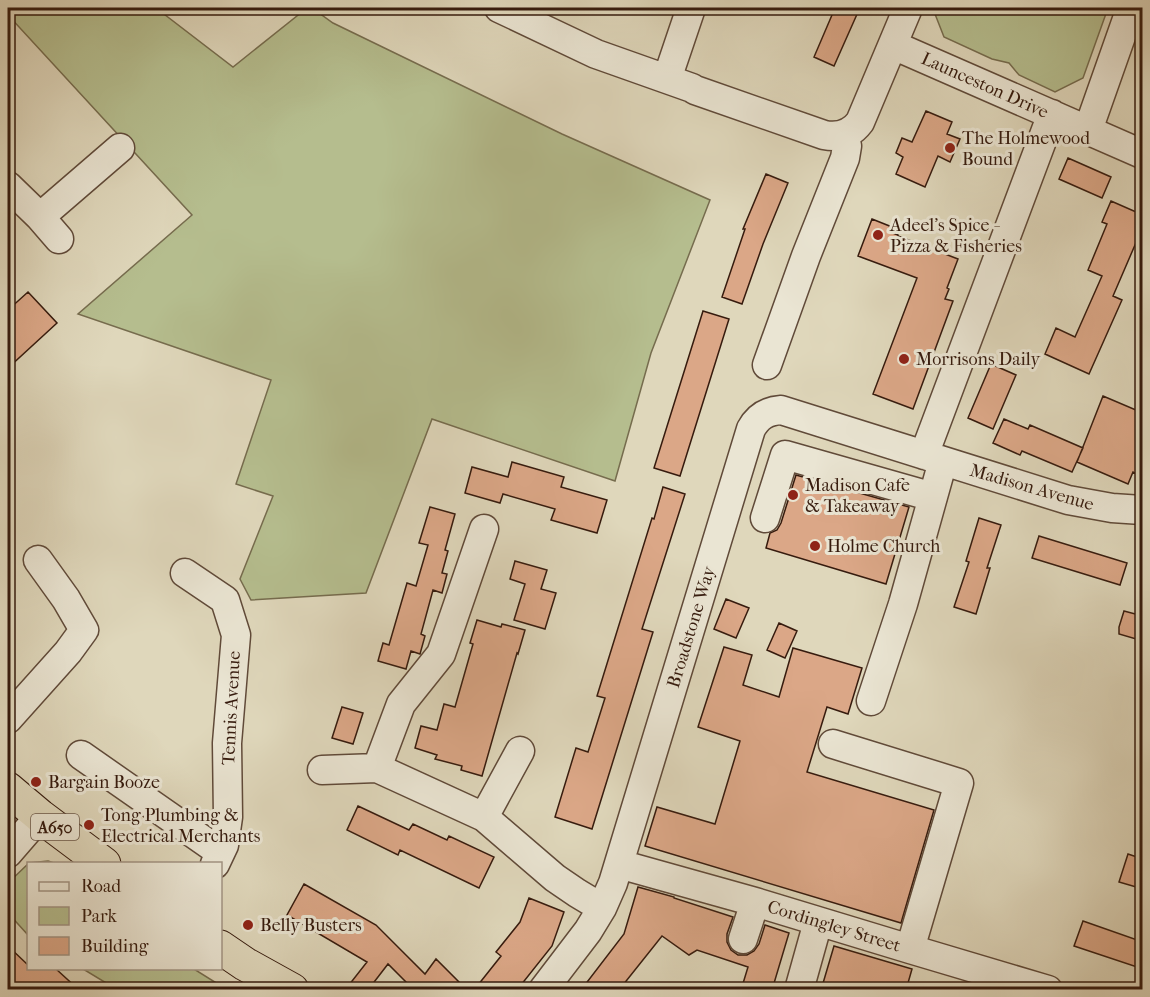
<svg xmlns="http://www.w3.org/2000/svg" width="1150" height="997" font-family="'IM FELL French Canon',serif">
<style>
.green{fill:#b5bd8e;stroke:#766c4e;stroke-width:1.5}
.building{fill:#dba787;stroke:#361b0e;stroke-width:1.5}
.lines{fill:none;stroke-linecap:round;stroke-linejoin:round}
.minor-casing{stroke:#604a39;stroke-width:31}
.highway-casing{stroke:#361b0e;stroke-width:35}
.minor{stroke:#eae5d3;stroke-width:28}
.highway{stroke:#dfd7bb;stroke-width:33}
.poi-dot{fill:#8f2418;stroke:#eae5d3;stroke-width:2}
.labels{text-anchor:middle;stroke-width:6;stroke-linejoin:round;paint-order:stroke}
.shield{fill:#eae5d3;stroke:#6c5849;stroke-width:1.5}
.shield-label{font-size:16px;font-weight:bold;fill:#361b0e}
.street-label{font-size:18px;fill:#361b0e;stroke:#eae5d3}
.poi-label{font-size:18px;fill:#361b0e;stroke:#eae5d3;text-anchor:start}
</style>
<rect width="100%" height="100%" fill="#dfd7bb"/>
<filter id="stains"><feTurbulence type="fractalNoise" baseFrequency=".00333" numOctaves="4"/><feColorMatrix values="0 0 0 0 .2 0 0 0 0 .09 0 0 0 0 .02 0 0 0 .5 -.17"/></filter>
<radialGradient id="worn" r=".72"><stop offset=".6" stop-color="#630" stop-opacity="0"/><stop offset="1" stop-color="#630" stop-opacity=".3"/></radialGradient>
<path class="green" d="M8 8H156L233 67 307 8H312L333 23 562 134 710 200 651 353 615 481 432 419 366 593 251 600 240 579 273 496 236 484 271 380 78 314 192 215 8 15Z
M938 8H1108L1083 78 1055 92 1019 75 1009 63 992 59 944 37 935 14Z
M48 861 54 863 28 864V935L8 913V883L29 863Z
M83 969H194L226 989H116Z"/>
<path class="building" d="M835 8H846L858 12 834 66 814 57Z
M926 111 952 122 947 134 960 139 950 162 938 156 925 187 896 174 903 157 896 153 902 138 912 142Z
M1068 158 1111 177 1102 198 1059 179Z
M766 174 788 183 763 244 742 304 722 297 745 229H743Z
M1111 201 1143 215V239L1138 238 1113 296 1122 300 1089 374 1045 354 1056 328 1075 337 1102 276 1088 270 1107 224 1102 222Z
M872 219 892 227 890 232 898 235V236L958 259 947 288 949 289 945 299 953 301 913 409 873 394 917 278 858 256Z
M28 292 57 323 8 368V310Z
M703 311 729 319 680 476 654 468Z
M991 364 1016 375 993 429 968 418Z
M1103 396 1143 413V477L1133 472 1128 484 1077 462Z
M1004 419 1028 429 1030 425 1083 448 1072 472 1022 451 1020 455 993 443Z
M512 462 564 477 561 487 607 500 597 533 551 520 555 509 503 494 500 503 465 493 472 467 508 477Z
M796 475 909 507 886 584 766 548 770 533 777 530 781 523Z
M663 487 685 494 642 629 653 632 592 829 555 817 576 748 588 752 605 698 597 696 652 518 654 519Z
M430 507 455 514 445 550 448 551 442 573 447 574 442 593 433 590 421 634 425 636 420 654 411 651 406 669 378 661 383 643 389 645 407 583 416 586 428 545 419 543Z
M979 518 1001 525 987 568H990L976 614 954 607 969 562 966 561Z
M1039 536 1127 563 1120 585 1032 558Z
M515 561 547 570 541 589 556 593 545 629 514 620 525 584 510 579Z
M726 599 749 608 736 638 714 629Z
M1124 611 1143 616V641L1119 634V627Z
M477 620 501 627 502 624 525 630 518 654 517 653 482 776 461 770 462 766 435 759 437 755 415 748 421 726 437 730 444 704 455 707 473 644 470 643Z
M779 623 797 631 785 658 767 650Z
M724 647 752 655 743 685 779 697 793 648 862 668 848 714 827 707 807 772 934 810 901 923 645 846 657 807 715 824 740 741 698 727Z
M342 707 363 713 353 744 332 738Z
M358 806 409 830 413 824 447 840 449 836 494 857 479 888 400 850 398 855 347 830Z
M1128 854 1143 859V889L1119 882Z
M304 884 376 925 425 974 436 959 467 990H414L388 964 368 990H345L367 962 287 915Z
M638 887 674 897V898L733 917 727 934V942L731 950 738 955H747L754 951 759 944 765 925 789 933 772 990H741L748 967 697 950 689 955 662 936 619 990H581L624 934Z
M529 898 564 912 552 946 517 990H474L501 956 496 952 520 922Z
M1083 921 1143 942V969L1074 946Z
M8 946 28 965V969H56L79 990H8Z
M834 946 912 969 906 990H821Z"/>
<g class="lines">
<defs>
<path id="minor" d="M499 8 596 54 692 88
M893 45 1142 154
M667 79 691 8
M695 90 824 135C839 138 851 134 860 122L908 8
M1088 130 1131 8
M8 186 40 217 59 239
M40 217 120 148
M767 365 806 256 845 158 847 146 844 135
M924 455 1052 114
M765 518 785 455 933 497
M185 573 225 600 236 635 227 743 228 817 224 845 215 864
M871 701 903 604 943 461
M8 719 68 652 84 630 66 599 38 560
M833 744 959 783 910 949
M81 755 220 852
M377 768 401 704 441 654 484 529
M322 770 377 768 484 817 555 878 577 893 602 908
M484 817 520 751
M8 853 40 816
M619 864 755 902 910 949 1048 990
M743 939 755 902
M543 990 588 931 602 908 613 883 751 429C758 416 767 411 781 410L1068 500 1112 508 1142 510
M799 990 818 922"/>
<path id="highway" d="M8 789 40 816 104 864
M220 947 245 964 292 990"/>
</defs>
<use href="#minor" class="minor-casing"/>
<use href="#highway" class="highway-casing"/>
<use href="#minor" class="minor"/>
<use href="#highway" class="highway"/>
</g>
<g class="poi-dot">
<circle cx="950" cy="148" r="6"/>
<circle cx="878" cy="235" r="6"/>
<circle cx="904" cy="359" r="6"/>
<circle cx="793" cy="495" r="6"/>
<circle cx="815" cy="546" r="6"/>
<circle cx="36" cy="782" r="6"/>
<circle cx="89" cy="825" r="6"/>
<circle cx="248" cy="925" r="6"/>
</g>
<g class="labels">
<rect class="shield" x="31" y="814" width="48" height="26" rx="4.5"/>
<g class="shield-label">
<text x="55" y="833">A650</text>
</g>
<g class="street-label">
<text transform="translate(985 85) rotate(24)" y="6">Launceston Drive</text>
<text transform="translate(1032 487) rotate(16)" y="6">Madison Avenue</text>
<text transform="translate(691 627) rotate(-73)" y="6">Broadstone Way</text>
<text transform="translate(231 708) rotate(-87)" y="6">Tennis Avenue</text>
<text transform="translate(834 926) rotate(17)" y="6">Cordingley Street</text>
</g>
<g class="poi-label">
<text x="962" y="144">The Holmewood<tspan x="962" dy="21">Bound</tspan></text>
<text x="890" y="231">Adeel's Spice -<tspan x="890" dy="21">Pizza &amp; Fisheries</tspan></text>
<text x="916" y="365">Morrisons Daily</text>
<text x="805" y="491">Madison Cafe<tspan x="805" dy="21">&amp; Takeaway</tspan></text>
<text x="827" y="552">Holme Church</text>
<text x="48" y="788">Bargain Booze</text>
<text x="101" y="821">Tong Plumbing &amp;<tspan x="101" dy="21">Electrical Merchants</tspan></text>
<text x="260" y="931">Belly Busters</text>
</g>
</g>
<rect width="1150" height="997" fill="none" stroke="#dfd7bb" stroke-width="30"/>
<rect x="9" y="9" width="1132" height="979" fill="none" stroke="#361b0e" stroke-width="3"/>
<rect x="15" y="15" width="1120" height="967" fill="none" stroke="#361b0e" stroke-width="1.5"/>
<rect x="27" y="862" width="195" height="108" fill="#eae5d3" stroke="#a29484" stroke-width="1.5"/>
<rect x="39" y="882" width="30" height="9" fill="#eae5d3" stroke="#a29484" stroke-width="1.5"/>
<text x="81" y="892" font-size="18" fill="#361b0e">Road</text>
<rect x="39" y="907" width="30" height="18" fill="#b5bd8e" stroke="#a29484" stroke-width="1.5"/>
<text x="81" y="922" font-size="18" fill="#361b0e">Park</text>
<rect x="39" y="937" width="30" height="18" fill="#dba787" stroke="#a29484" stroke-width="1.5"/>
<text x="81" y="952" font-size="18" fill="#361b0e">Building</text>
<rect width="100%" height="100%" filter="url(#stains)"/>
<rect width="100%" height="100%" fill="url(#worn)"/>
</svg>
